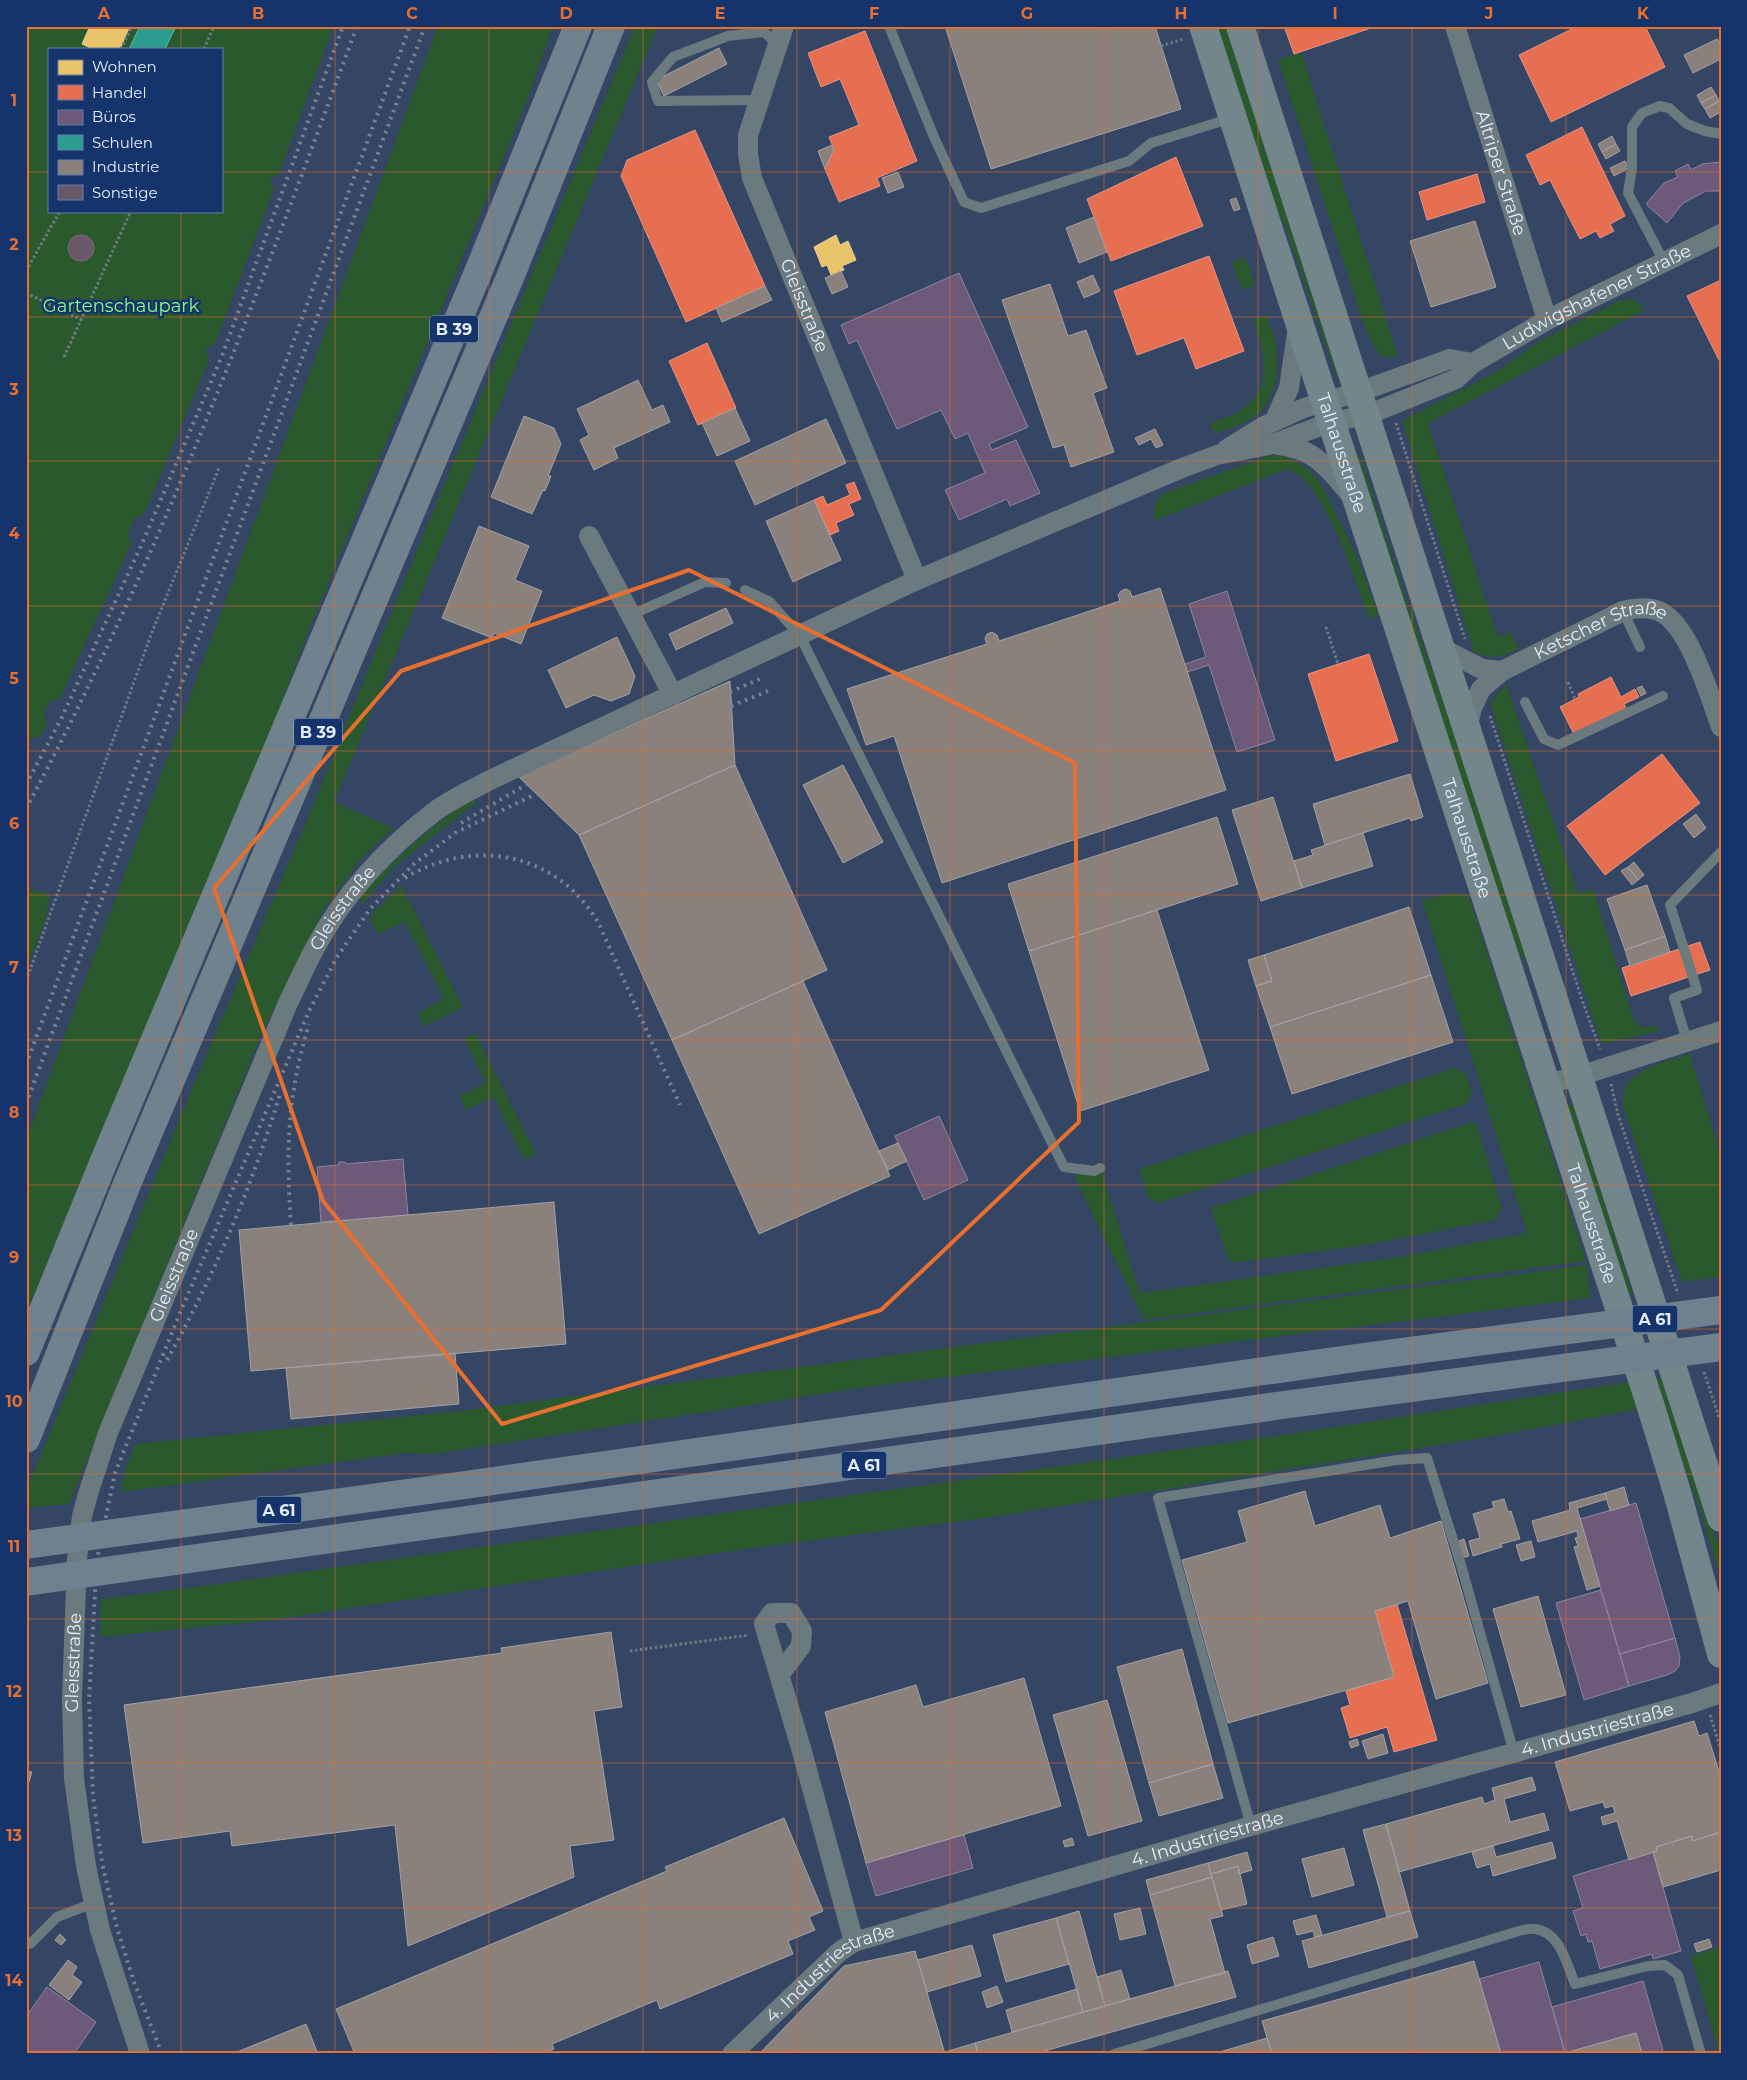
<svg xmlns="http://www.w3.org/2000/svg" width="1747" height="2080" font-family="Montserrat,sans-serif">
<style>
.green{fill:#2b592e;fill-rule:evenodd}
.homes{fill:#e9c46a;stroke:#e8d095}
.shops{fill:#e76f51;stroke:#e69484}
.offices{fill:#6d597a;stroke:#9185a0}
.schools{fill:#2a9d8f;stroke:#62b5af}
.industry{fill:#8a817c;stroke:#a5a1a2}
.building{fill:#695968;stroke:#776e7c}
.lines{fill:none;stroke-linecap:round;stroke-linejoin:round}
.path{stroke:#6d7a84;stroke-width:3;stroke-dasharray:2.5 2.5;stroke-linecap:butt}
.service{stroke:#6b7a7f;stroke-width:10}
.minor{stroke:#6b7a7f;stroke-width:20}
.secondary{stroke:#73868b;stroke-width:28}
.trunk{stroke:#6f828e;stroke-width:28}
.motorway{stroke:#6e818e;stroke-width:28}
.rail{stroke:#76828e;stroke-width:4;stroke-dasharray:2.5 5;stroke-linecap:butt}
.marked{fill:none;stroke:#e76f30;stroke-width:4;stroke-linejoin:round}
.grid{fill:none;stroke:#e76f30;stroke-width:1;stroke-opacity:0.55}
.labels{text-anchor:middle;stroke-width:5;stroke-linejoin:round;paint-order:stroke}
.shield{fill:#16346c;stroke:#a6b5cf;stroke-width:1}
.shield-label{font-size:16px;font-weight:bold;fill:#e4ecfa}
.street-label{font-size:18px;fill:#e4ecfa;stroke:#16346c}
.park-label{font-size:18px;fill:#8afc7c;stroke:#16346c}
.neatline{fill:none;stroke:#e76f30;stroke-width:2}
.grid-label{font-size:16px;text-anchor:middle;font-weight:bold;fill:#e76f30}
</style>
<rect width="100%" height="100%" fill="#354564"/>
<path class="green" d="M26 26H328L331 33 279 174 270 179 274 189 215 344 206 349 209 360 144 514 134 518 128 534 131 544 60 698 49 702 44 713 47 723 41 736 31 739 26 748ZM49 49H221V211H49Z
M438 26H553L526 103 308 632 261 759 130 1064 26 1313V1140Z
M635 26H658L334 802 393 828 359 861 323 911 260 1038 69 1504 26 1508V1491L186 1103 315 801 406 577Z
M1209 26H1228L1342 381 1340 382 1336 375 1286 229 1254 162Z
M1301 52 1398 357H1381L1374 347 1364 325 1278 60Z
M1245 257 1255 285 1242 290 1232 262Z
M1631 299 1640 304 1645 310 1428 423 1497 636 1511 632 1519 649C1501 657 1494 660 1474 653L1402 421 1496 372 1540 341 1618 301Z
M1266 315C1269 323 1273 332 1275 340 1281 366 1277 401 1254 417 1242 425 1228 429 1215 434L1210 424C1220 419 1233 416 1242 409 1275 387 1264 350 1253 320Z
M1271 455C1288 455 1303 463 1315 476 1323 486 1328 498 1334 509 1352 543 1366 580 1379 616L1369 619C1352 573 1336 516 1303 479 1299 475 1293 472 1287 469L1156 520 1154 517V507L1162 494Z
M1360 455 1402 586 1453 730 1528 963 1514 948 1353 457Z
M1506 684 1578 894 1593 889 1634 1021 1642 1027 1655 1026 1659 1031 1603 1044 1598 1034 1490 703Z
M472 799 476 803 396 865 361 905 360 897C394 859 429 827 472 799Z
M401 885 463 1007 424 1026 418 1013 444 999 405 922 378 934 369 917Z
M26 887 50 895 45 921 26 970Z
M1449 893 1464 894 1469 897 1586 1261 1144 1320 1074 1176 1100 1167 1140 1293 1393 1258 1527 1233 1422 900Z
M475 1033 536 1154 524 1160 493 1097 466 1110 459 1096 486 1083 464 1039Z
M1690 1054 1721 1158V1277L1682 1282 1623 1106C1623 1101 1623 1094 1624 1090 1632 1068 1670 1060 1690 1054Z
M1455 1068 1465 1073 1472 1094 1466 1104 1158 1203 1148 1198 1139 1169Z
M1568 1105 1574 1106 1633 1294 1624 1295 1566 1107Z
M1472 1122 1476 1124 1502 1208 1495 1220 1366 1245 1233 1263 1228 1259 1211 1208Z
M1587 1265 1591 1298 867 1387 433 1454 405 1453 121 1492 124 1474 135 1444 460 1411Z
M1661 1378 1721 1555V1579L1701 1512 1651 1380Z
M1642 1380 1651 1407 1500 1435 993 1517 753 1548 264 1621 100 1637 101 1599 174 1590 1289 1434Z
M1721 1947V2054H1719L1691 1955Z"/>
<path class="homes" d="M90 26H130L120 49H93L82 44Z
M836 235 840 245 848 241 856 260 842 266 844 270 831 275 827 265 822 267 814 247Z"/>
<path class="shops" d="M1284 26H1377L1294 54Z
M1578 26H1645L1665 67 1551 122 1519 55Z
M865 31 917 161 877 178 880 186 839 202 825 169 834 149 829 137 859 125 840 79 821 87 808 53Z
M1582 127 1625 216 1610 224 1614 231 1600 238 1596 231 1580 239 1550 180 1540 185 1526 155Z
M695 130 765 286 686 322 621 176 627 160Z
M1176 157 1203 226 1111 261 1087 199Z
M1477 174 1485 202 1427 220 1419 192Z
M1209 256 1244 351 1196 369 1184 338 1137 355 1114 291Z
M1721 280V364L1687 296Z
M707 343 736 408 698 425 669 361Z
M854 482 861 499 849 504 854 515 836 523 839 531 830 535 814 500 823 496 827 505 850 495 846 485Z
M1369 654 1398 741 1336 761 1308 674Z
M1611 677 1621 697 1635 689 1639 697 1624 704 1627 710 1574 734 1560 707 1579 697 1578 694Z
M1662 754 1700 803 1605 875 1567 826Z
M1700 942 1710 970 1631 996 1622 968Z
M1397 1604 1437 1740 1394 1752 1387 1727 1350 1738 1341 1708 1350 1705 1346 1691 1394 1677 1375 1611Z"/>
<path class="offices" d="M1721 162V191H1706L1683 203 1667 223 1646 204 1664 183 1678 177 1675 171 1688 164 1691 170 1702 164Z
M959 273 1028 427 989 444 992 450 1016 440 1040 493 1010 506 1007 499 959 520 945 490 985 473 968 433 955 439 941 410 897 429 857 340 849 344 841 325Z
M1227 591 1275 740 1237 752 1209 665 1187 672 1185 664 1206 657 1189 604Z
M939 1116 968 1180 924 1200 895 1136Z
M403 1159 408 1215 321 1222 317 1167 339 1165V1162H345L346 1164Z
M1636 1503 1675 1638 1620 1654 1580 1519Z
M1601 1590 1629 1686 1584 1700 1556 1603Z
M1675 1638 1680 1657 1679 1666 1675 1671 1667 1675 1629 1686 1620 1654Z
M964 1835 973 1868 876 1896 866 1863Z
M1653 1852 1681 1951 1653 1959 1652 1954 1600 1969 1592 1941 1588 1942 1586 1934 1581 1936 1573 1911 1583 1908 1573 1876Z
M1539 1962 1565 2053 1501 2054 1479 1979Z
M1643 1981 1664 2054H1642L1636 2033 1565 2053 1552 2007Z
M47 1987 96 2022 74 2054H26V2017Z"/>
<path class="schools" d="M140 26H176L165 49H129Z"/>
<path class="industry" d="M945 26H1155L1181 109 991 169Z
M1717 39 1721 46V59L1693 73 1684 55Z
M719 48 727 64 664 96 656 80Z
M1711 87 1716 95 1701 103 1697 95Z
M1716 95 1719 101 1705 109 1701 103Z
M1719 101 1721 112 1710 118 1705 109Z
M1612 136 1616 144 1602 152 1598 144Z
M1616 144 1620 151 1606 159 1602 152Z
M832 145 834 149 825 169 818 151Z
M1625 161 1629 168 1614 176 1610 168Z
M898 172 904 187 888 193 882 178Z
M1236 198 1240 209 1234 211 1230 200Z
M1094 217 1107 252 1079 263 1066 228Z
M1475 221 1496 287 1431 307 1410 241Z
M841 271 848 287 832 294 825 278Z
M1093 275 1100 291 1084 298 1077 282Z
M1050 284 1068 336 1086 330 1107 388 1093 393 1114 452 1071 467 1064 445 1053 448 1002 300Z
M765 286 772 300 722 322 716 308Z
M638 380 652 410 663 405 670 422 614 448 618 458 594 470 580 440 589 435 577 409Z
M735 408 750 441 717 456 702 423Z
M524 416 554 428 561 444 548 476H551L545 491 543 490 532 514 491 497Z
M826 419 846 463 755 505 735 461Z
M1155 429 1163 445 1156 448 1151 439 1139 445 1135 438Z
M814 500 841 560 793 582 766 521Z
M479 526 529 546 515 580 542 591 521 644 494 633 492 638 442 618Z
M1160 588 1226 790 942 883 894 736 866 745 847 689 987 644 985 639 987 634 992 632 997 635 999 641 1120 601 1118 595 1121 591 1126 589 1130 591 1132 597Z
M726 608 733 623 676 650 669 634Z
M617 637 635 676 629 694 611 701 594 695 566 708 548 670Z
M730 681 735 765 579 835 518 776Z
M1642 686 1646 693 1641 696 1637 688Z
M735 765 827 970 672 1040 579 835Z
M843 765 883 842 843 863 803 785Z
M1410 774 1423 817 1411 821 1410 818 1325 845 1313 804Z
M1273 797 1302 888 1261 901 1232 810Z
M1696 814 1706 828 1694 838 1683 824Z
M1217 817 1238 884 1029 951 1008 884Z
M1363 833 1373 866 1302 888 1294 861 1313 855 1311 850Z
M1634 862 1644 875 1638 880 1628 867Z
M1628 867 1638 880 1632 885 1621 871Z
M1647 885 1665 936 1625 950 1607 899Z
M1409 907 1431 975 1270 1027 1256 986 1272 981 1264 955Z
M1157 910 1209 1070 1080 1111 1029 951Z
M1665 936 1670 952 1630 966 1625 950Z
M1264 955 1272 981 1256 986 1248 960Z
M1431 975 1453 1042 1292 1094 1270 1027Z
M803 981 890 1176 759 1234 672 1040Z
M898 1143 907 1161 888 1170 879 1151Z
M554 1202 566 1344 251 1371 239 1230Z
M455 1353 459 1404 291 1419 286 1368Z
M1624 1487 1629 1505 1610 1511 1605 1493Z
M1305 1491 1315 1526 1380 1505 1390 1538 1441 1521 1488 1683 1436 1699 1408 1601 1375 1611 1394 1677 1228 1723 1182 1560 1247 1542 1238 1511Z
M1605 1493 1607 1499 1577 1508 1600 1586 1587 1590 1574 1547 1578 1546 1575 1538 1578 1537 1577 1531 1538 1542 1532 1521 1570 1510 1569 1503Z
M1504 1499 1508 1512 1511 1511 1520 1539 1501 1544 1502 1547 1473 1556 1469 1541 1480 1538 1473 1514 1494 1508 1492 1502Z
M1464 1539 1469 1556 1461 1558 1456 1542Z
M1531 1541 1535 1557 1521 1561 1516 1545Z
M1538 1596 1566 1695 1521 1707 1493 1609Z
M611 1632 622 1707 594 1711 614 1840 570 1846 574 1877 408 1946 395 1825 232 1846 230 1831 143 1843 124 1705 502 1653 501 1648Z
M1182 1649 1213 1764 1149 1783 1117 1667Z
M1024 1678 1061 1806 866 1863 825 1712 916 1685 923 1707Z
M1107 1700 1142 1821 1088 1836 1053 1715Z
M1694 1721 1699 1736 1707 1733 1721 1778V1832L1693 1841 1692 1836 1656 1847 1657 1851 1629 1860 1617 1821 1603 1825 1601 1817 1615 1813 1613 1806 1605 1808 1603 1802 1570 1811 1555 1762Z
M1383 1734 1388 1753 1368 1759 1362 1741Z
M1357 1739 1359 1745 1351 1748 1349 1742Z
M1213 1764 1223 1798 1159 1816 1149 1783Z
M26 1771 32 1772 26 1791Z
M1532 1777 1536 1790 1504 1799 1510 1822 1544 1813 1549 1830 1399 1872 1386 1824 1482 1797 1484 1804 1495 1800 1492 1788Z
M784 1818 823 1911 809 1917 815 1930 788 1941 793 1954 660 2009 657 2000 552 2044 554 2049 543 2054H355L336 2009 667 1871 665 1867Z
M1386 1824 1410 1911 1387 1917 1363 1830Z
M1721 1832V1870L1663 1887 1653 1852 1657 1851 1656 1847 1692 1836 1693 1841Z
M1072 1838 1074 1845 1065 1847 1063 1841Z
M1552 1842 1556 1858 1493 1876 1490 1864 1477 1868 1472 1852 1493 1846 1496 1857Z
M1344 1848 1354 1885 1312 1897 1302 1859Z
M1247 1852 1252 1870 1239 1874 1238 1866 1211 1874 1208 1863Z
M1208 1863 1212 1877 1150 1895 1146 1880Z
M1238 1866 1247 1904 1221 1910 1211 1874Z
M1212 1877 1223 1916 1210 1919 1225 1973 1175 1986 1150 1895Z
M1140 1908 1146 1934 1120 1940 1114 1914Z
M1079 1911 1105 2006 1083 2012 1056 1918Z
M1410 1911 1418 1937 1309 1968 1302 1941Z
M1316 1915 1322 1935 1315 1937 1313 1931 1297 1935 1293 1921Z
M1056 1918 1069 1964 1006 1982 993 1935Z
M60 1934 66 1940 61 1945 55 1940Z
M1273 1937 1279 1956 1252 1964 1247 1945Z
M1709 1939 1712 1947 1697 1952 1694 1944Z
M972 1945 981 1976 927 1992 918 1960Z
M915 1951 945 2054H759L844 1966Z
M68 1960 77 1967 72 1975 82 1982 69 2000 49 1985Z
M1474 1961 1501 2054H1272L1262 2021Z
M1121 1970 1130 1999 1105 2006 1097 1977Z
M1228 1971 1236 1997 1034 2054H978L975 2043Z
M997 1986 1003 2002 987 2008 982 1992Z
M1077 1989 1083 2012 1012 2032 1006 2010Z
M306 2024 318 2054H232Z
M1636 2033 1642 2054H1562L1565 2053Z
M1267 2038 1272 2054H1213Z
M975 2043 978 2054H945V2052Z"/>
<path class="building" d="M68 248a13 13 0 1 1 26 0a13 13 0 1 1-26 0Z"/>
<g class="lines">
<path class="path" d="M1161 46 1184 39
M121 49 132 26
M204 49 214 26
M26 271 60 211
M26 293 82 320
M64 357 131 211
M1396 423 1465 639
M1326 627 1338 664
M1568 682 1575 699
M1490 716 1582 1000 1600 1049
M26 981 152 632 219 468
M1611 1084 1618 1115 1678 1294
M1704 1372 1721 1423
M630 1651 749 1635
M1710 1715 1721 1750"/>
<path class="service" d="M889 26 934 137 964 202 981 208 1129 161 1151 143 1232 118
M759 100 658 101 652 82 673 57 728 36 764 32 778 45
M1664 262 1628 193 1632 168V127L1642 113 1660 106 1669 108 1687 124 1705 131 1721 134
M745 590 770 602 800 636 1064 1167 1094 1171 1100 1168
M1623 611 1640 647
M631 615 705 582 726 583
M1525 702 1544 739 1558 745 1663 696
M1687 1041 1674 998 1697 990 1670 905 1721 852
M1251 1826 1158 1498 1397 1460 1427 1458 1461 1565 1514 1753
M26 1945 31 1943 57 1917 94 1903
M1114 2054 1519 1931C1523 1930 1530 1928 1535 1929 1560 1932 1567 1964 1575 1984L1648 1966 1665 1965 1678 1975 1701 2054"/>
<g class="minor">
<path id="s1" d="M784 26 748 135V154L752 178 917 580"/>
<path id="s2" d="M1455 26 1547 320"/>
<path d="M1275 420 1289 388 1298 326"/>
<path d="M1273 444C1285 446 1300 448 1311 455 1327 465 1341 483 1353 498"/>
<path d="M1227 449 1264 426 1304 408 1359 392 1450 359 1473 363"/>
<path d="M589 536 673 695"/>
<path d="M1441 648 1482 669 1502 671"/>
<path id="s3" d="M1467 728 1472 708 1481 689 1502 671 1623 611C1635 608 1649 606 1661 612 1690 627 1710 697 1721 727"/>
<path d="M1546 1084 1579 1076 1721 1031"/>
<path d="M780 1674 801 1646 802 1631 791 1613H772L764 1624 801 1748 854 1942"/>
<path id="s4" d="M140 2054 100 1930 86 1866 74 1778 72 1699 77 1559 82 1516 88 1494 108 1433 288 1003C297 985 305 966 315 948 343 895 387 848 434 812 451 799 472 790 490 780L917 580 1182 468 1217 455 1273 444 1331 422 1367 415 1456 379 1473 363 1547 320 1721 234"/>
<path id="s5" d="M732 2054 839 1952 854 1942 1251 1826 1692 1703 1721 1693"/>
</g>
<g class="secondary">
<path id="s6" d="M1203 26 1651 1407 1677 1492 1721 1654"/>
<path d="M1240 26C1403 523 1559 1021 1721 1518"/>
</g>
<path class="trunk" d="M26 1352 106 1156 477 275 578 26
M26 1439 127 1184 511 275 611 26"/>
<path class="motorway" d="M26 1545 444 1488 1363 1357 1721 1310
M26 1582 1283 1405 1721 1347"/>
<path class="rail" d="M730 692 762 678
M731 706 768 691
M26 785 62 717 145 537 222 356 343 26
M26 809C160 558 259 292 357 26
M461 823 527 784
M405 878C473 837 556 852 598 922L680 1105
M26 1065 410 26
M26 1104 425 26
M291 1225C286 1151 287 1096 309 1024
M167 1360C214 1276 252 1186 280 1094
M162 2054 134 1982 117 1928 102 1863 93 1796 89 1699 97 1559 115 1473 180 1313 309 1011 337 957 370 909 414 864 455 833 536 794"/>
</g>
<path class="marked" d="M689 570 1075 763 1079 1122 881 1310 502 1424 323 1201 214 888 401 671Z"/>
<path class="grid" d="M181 26V49M335 26V2054M489 26V2054M643 26V2054M797 26V2054M950 26V2054M1104 26V2054M1258 26V2054M1412 26V2054M1566 26V2054M26 172H49M221 172H1721M181 211V2054M26 317H1721M26 461H1721M26 606H1721M26 751H1721M26 895H1721M26 1040H1721M26 1185H1721M26 1329H1721M26 1474H1721M26 1619H1721M26 1763H1721M26 1908H1721"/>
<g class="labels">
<g class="shield">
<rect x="430" y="315.5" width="48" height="27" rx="4"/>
<rect x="294" y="718.5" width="48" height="27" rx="4"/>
<rect x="1632.5" y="1305.5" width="45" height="27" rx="4"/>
<rect x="841.5" y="1451.5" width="45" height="27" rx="4"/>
<rect x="256.5" y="1496.5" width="45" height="27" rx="4"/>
</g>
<g class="shield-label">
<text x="454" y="335">B 39</text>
<text x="318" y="738">B 39</text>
<text x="1655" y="1325">A 61</text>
<text x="864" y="1471">A 61</text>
<text x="279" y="1516">A 61</text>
</g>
<g class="street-label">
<text dy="6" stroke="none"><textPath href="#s2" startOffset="154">Altriper Straße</textPath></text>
<text dy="6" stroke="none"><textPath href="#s4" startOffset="2620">Ludwigshafener Straße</textPath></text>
<text dy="6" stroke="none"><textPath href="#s1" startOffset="296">Gleisstraße</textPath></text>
<text dy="6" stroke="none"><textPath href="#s6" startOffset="449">Talhausstraße</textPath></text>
<text dy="6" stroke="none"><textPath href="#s3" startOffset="178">Ketscher Straße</textPath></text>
<text dy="6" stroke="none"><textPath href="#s6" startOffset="854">Talhausstraße</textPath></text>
<text dy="6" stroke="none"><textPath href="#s4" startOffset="1210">Gleisstraße</textPath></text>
<text dy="6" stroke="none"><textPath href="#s6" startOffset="1259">Talhausstraße</textPath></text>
<text dy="6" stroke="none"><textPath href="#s4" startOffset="805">Gleisstraße</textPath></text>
<text dy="6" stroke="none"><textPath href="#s4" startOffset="400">Gleisstraße</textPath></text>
<text dy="6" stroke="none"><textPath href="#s5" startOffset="939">4. Industriestraße</textPath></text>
<text dy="6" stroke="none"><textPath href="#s5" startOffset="534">4. Industriestraße</textPath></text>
<text dy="6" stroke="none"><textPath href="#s5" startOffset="129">4. Industriestraße</textPath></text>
</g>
<g class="park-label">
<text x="121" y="312">Gartenschaupark</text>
</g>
</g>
<rect width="1747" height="2080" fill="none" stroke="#16346c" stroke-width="55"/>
<rect x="48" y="48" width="175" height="165" fill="#16346c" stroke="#687ea5"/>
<rect x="58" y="60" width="25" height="15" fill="#e9c46a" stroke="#687ea5"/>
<text x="92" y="72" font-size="15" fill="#e4ecfa">Wohnen</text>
<rect x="58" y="85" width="25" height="15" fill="#e76f51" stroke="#687ea5"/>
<text x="92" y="98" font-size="15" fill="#e4ecfa">Handel</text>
<rect x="58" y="110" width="25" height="15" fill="#6d597a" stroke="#687ea5"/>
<text x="92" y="122" font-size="15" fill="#e4ecfa">Büros</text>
<rect x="58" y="135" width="25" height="15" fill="#2a9d8f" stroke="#687ea5"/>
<text x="92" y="148" font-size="15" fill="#e4ecfa">Schulen</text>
<rect x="58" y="160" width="25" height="15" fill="#8a817c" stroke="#687ea5"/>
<text x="92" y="172" font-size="15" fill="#e4ecfa">Industrie</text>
<rect x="58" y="185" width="25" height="15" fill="#695968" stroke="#687ea5"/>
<text x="92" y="198" font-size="15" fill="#e4ecfa">Sonstige</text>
<rect x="28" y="28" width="1692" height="2024" class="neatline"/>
<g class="grid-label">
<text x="104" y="19">A</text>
<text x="258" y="19">B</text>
<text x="412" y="19">C</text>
<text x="566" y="19">D</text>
<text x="720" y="19">E</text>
<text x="874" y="19">F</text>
<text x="1027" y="19">G</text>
<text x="1181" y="19">H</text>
<text x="1335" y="19">I</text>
<text x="1489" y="19">J</text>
<text x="1643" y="19">K</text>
<text x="14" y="106">1</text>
<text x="14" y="250">2</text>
<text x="14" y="395">3</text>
<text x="14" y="539">4</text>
<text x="14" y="684">5</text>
<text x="14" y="829">6</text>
<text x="14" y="973">7</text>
<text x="14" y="1118">8</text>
<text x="14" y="1263">9</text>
<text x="14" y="1407">10</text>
<text x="14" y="1552">11</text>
<text x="14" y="1697">12</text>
<text x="14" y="1841">13</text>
<text x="14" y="1986">14</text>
</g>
</svg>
